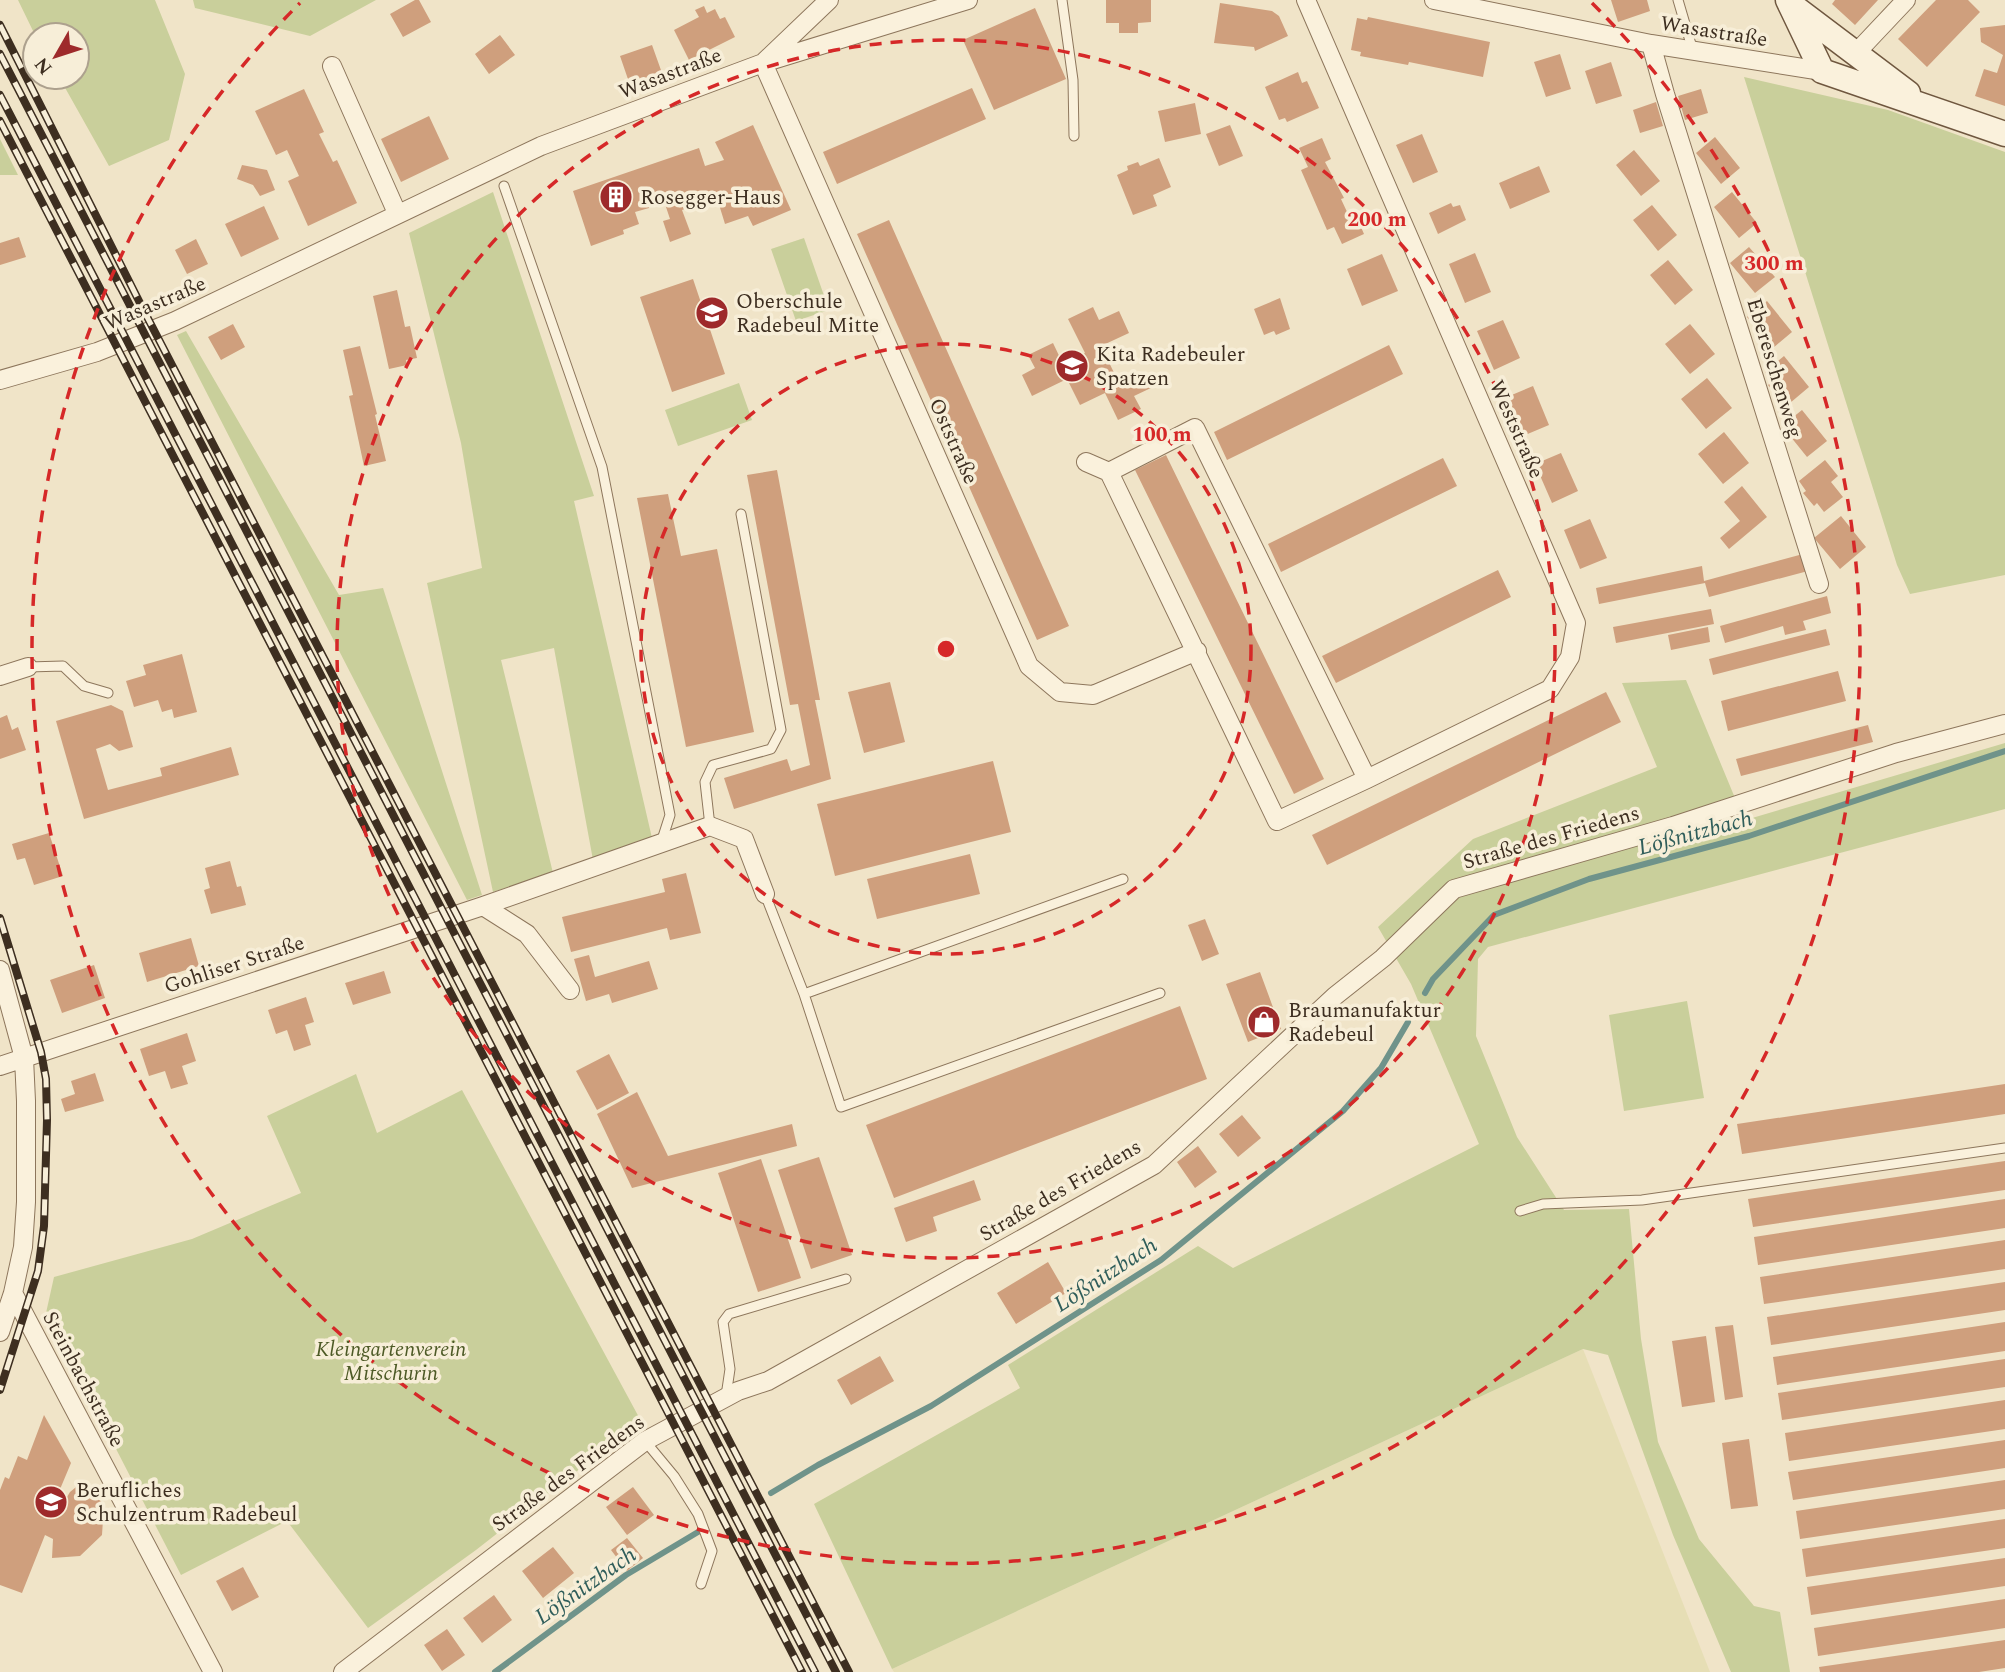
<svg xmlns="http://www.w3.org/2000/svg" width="2005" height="1672" font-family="Spectral,serif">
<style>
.farmland{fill:#e6deb5}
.green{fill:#c9cf9b}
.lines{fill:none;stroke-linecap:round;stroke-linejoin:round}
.stream{stroke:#6f938a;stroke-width:6}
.building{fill:#cf9f7d}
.lane-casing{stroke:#8d765c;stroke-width:11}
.street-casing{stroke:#8d765c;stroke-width:20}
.secondary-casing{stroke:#6f573f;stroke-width:27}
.lane{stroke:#faf1dc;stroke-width:9}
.street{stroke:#faf1dc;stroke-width:18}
.secondary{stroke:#faf1dc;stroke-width:24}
.rail-casing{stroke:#3d2e20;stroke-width:8}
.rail{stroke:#f7eed8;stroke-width:5;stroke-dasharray:16;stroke-linecap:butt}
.ring{fill:none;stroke:#d62828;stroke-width:3.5;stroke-dasharray:12 9}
.labels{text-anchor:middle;stroke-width:7;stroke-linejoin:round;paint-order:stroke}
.street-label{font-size:21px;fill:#3d2e20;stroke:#f7eed8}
.poi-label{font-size:21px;fill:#3d2e20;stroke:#f7eed8;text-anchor:start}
.park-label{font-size:21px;font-style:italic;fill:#4d5a26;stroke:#f7eed8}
.water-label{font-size:23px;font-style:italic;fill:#2f5d5a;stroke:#f7eed8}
.centre{fill:#d62828;stroke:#f7eed8;stroke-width:3.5}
.ring-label{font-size:21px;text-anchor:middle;font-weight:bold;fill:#d62828;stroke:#f7eed8;stroke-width:7;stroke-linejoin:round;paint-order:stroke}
</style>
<rect width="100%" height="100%" fill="#f0e4c8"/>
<path class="farmland" d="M1583 1349 1710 1672H894L892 1669Z"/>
<path class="green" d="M18 0H155L185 74 169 140 109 166 59 77H77V35H35Z
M193 0H376L310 36 195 8Z
M1744 77 1888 110 2005 152V575L1910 594 1897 565Z
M0 139 18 175H0Z
M493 192 594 496 574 501 652 838 593 860 554 648 501 660 553 873 493 892 427 583 482 568 461 443 409 233Z
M804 238 829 310 796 321 771 249Z
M186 331 339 595 383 588 482 895 467 900 177 335Z
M739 383 752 420 678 446 665 410Z
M1686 680 1735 798 1742 821 2005 743V809L1488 947 1478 959 1476 1036 1517 1137 1564 1210 1629 1209 1641 1339 1658 1442 1699 1539 1754 1606 1780 1612 1790 1672H1731L1673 1535 1608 1355 1583 1349 892 1669 814 1504 1020 1388 1008 1365 1198 1246 1233 1268 1479 1144 1411 984 1378 927 1473 839 1657 767 1622 683Z
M1687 1001 1704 1098 1624 1111 1609 1015Z
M356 1074 377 1133 462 1090 641 1421 476 1550 368 1628 287 1521 181 1575 46 1313 54 1277 192 1239 301 1193 267 1116Z"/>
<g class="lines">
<path class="stream" d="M1425 993 1433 979 1494 915 1589 879 1749 836 2005 751
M771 1493 818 1465 931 1406 1161 1260 1343 1111 1381 1068 1408 1022
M495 1672 626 1575 698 1532"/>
</g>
<path class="building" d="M415 0H419L431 22 403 37 390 14Z
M1106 0H1151V22L1138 23V33H1119V23H1106Z
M1611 0H1647L1650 11 1618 22Z
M1835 0H1878L1855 25 1832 4Z
M1936 0H1968L1980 12 1927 67 1898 39Z
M1220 3 1272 11 1279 16 1288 36 1255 51 1254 47 1214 43Z
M704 6 707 13 715 9 720 19 725 17 735 37 689 60 674 30 699 17 695 10Z
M1035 8 1066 79 994 110 963 40Z
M1368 17 1490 42 1483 77 1409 62 1408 65 1360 56 1361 52 1351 50 1357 18 1367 20Z
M2005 25V106L1975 96 1984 69 1997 73 2003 55 1981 42 1980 28Z
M500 35 515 55 489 74 475 54Z
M652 45 662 73 630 85 620 56Z
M1560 54 1571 89 1546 97 1534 62Z
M1611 62 1622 96 1596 104 1585 71Z
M1298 72 1302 83 1307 81 1319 108 1287 122 1285 118 1279 120 1265 87Z
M972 88 986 119 837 184 823 152Z
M304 89 324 132 319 134 333 162 337 160 357 203 308 226 288 181 299 176 287 150 276 155 255 111Z
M1701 89 1708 113 1685 120 1678 96Z
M1656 102 1663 126 1640 133 1633 110Z
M1195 103 1201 134 1165 142 1158 111Z
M429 116 449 159 401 182 381 139Z
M753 125 791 210 753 226 748 216 725 224 717 198 682 210 691 234 670 242 663 221 670 219 662 195 646 201 649 208 635 212 639 224 623 230 624 234 591 246 573 191 699 148 705 166 724 160 715 142Z
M1230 125 1243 156 1219 166 1206 134Z
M1422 134 1438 172 1413 183 1396 145Z
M1715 137 1740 168 1721 184 1696 153Z
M1322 138 1331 159 1325 162 1344 198 1341 199 1348 214 1354 211 1364 234 1342 244 1334 227 1327 230 1301 170 1308 167 1299 148Z
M1634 150 1660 181 1641 196 1616 165Z
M1159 158 1171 187 1153 195 1157 206 1133 215 1117 175 1128 170 1127 166 1138 162 1140 166Z
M242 165 267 170 275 190 260 196 253 185 237 179Z
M1539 166 1550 192 1510 209 1499 183Z
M1732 192 1757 223 1739 238 1714 207Z
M1451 203 1453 207 1460 205 1466 220 1438 234 1429 213Z
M1652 205 1677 235 1658 251 1633 220Z
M264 206 279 239 241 257 225 224Z
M889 220 1069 626 1037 640 857 234Z
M19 237 26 257 0 265V243Z
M196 239 208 264 187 274 175 250Z
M1749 247 1775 277 1755 293 1730 263Z
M1475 253 1491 292 1465 303 1449 264Z
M1382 254 1398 291 1362 306 1347 269Z
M1668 260 1693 290 1675 305 1650 275Z
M693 279 725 374 672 392 640 297Z
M397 290 405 327 410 326 417 358 406 360 407 365 389 369 373 296Z
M1280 298 1290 329 1276 335 1274 331 1264 335 1254 309Z
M1767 301 1792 332 1773 348 1747 317Z
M1093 307 1099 320 1119 311 1129 333 1101 346 1120 385 1146 372 1153 387 1134 396 1141 409 1118 420 1105 393 1080 405 1067 379 1032 396 1022 375 1035 368 1028 355 1053 343 1063 364 1085 353 1068 319Z
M1503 320 1520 358 1494 370 1477 331Z
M233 324 245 347 221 360 208 337Z
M1690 324 1715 354 1690 374 1665 344Z
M1389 345 1403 374 1227 460 1214 432Z
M360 346 377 414 375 415 386 461 364 466 349 396 353 395 343 350Z
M1784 356 1809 387 1790 403 1781 392 1777 396 1768 385 1772 382 1765 372Z
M1707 378 1732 408 1706 429 1681 399Z
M1533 386 1549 425 1523 436 1507 397Z
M1802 410 1827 441 1807 457 1782 426Z
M1724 432 1749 463 1723 484 1698 454Z
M1561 453 1578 491 1552 503 1535 464Z
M1166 455 1324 779 1294 794 1135 470Z
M1443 458 1457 486 1281 572 1268 544Z
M1825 460 1838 476 1831 482 1843 497 1824 512 1817 503 1814 506 1803 493 1806 491 1799 481Z
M777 470 820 700H815L831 779 734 809 724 778 787 759 791 771 810 765 798 704 790 705 747 475Z
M1742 486 1767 517 1729 549 1720 538 1740 521 1724 502Z
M668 494 681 556 717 549 754 732 686 747 637 498Z
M1841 516 1866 547 1840 569 1814 538Z
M1590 519 1607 558 1580 569 1564 530Z
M1803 554 1808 571 1709 597 1705 583 1599 604 1596 588 1702 566 1704 581Z
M1498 570 1511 597 1336 683 1322 656Z
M1827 596 1831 613 1803 621 1806 630 1785 635 1783 626 1725 643 1720 626Z
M1711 609 1714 624 1616 643 1613 627Z
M1708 627 1710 642 1671 650 1668 635Z
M1826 629 1830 645 1713 675 1709 659Z
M182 654 197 712 174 718 172 709 162 712 158 700 134 707 126 681 146 675 143 665Z
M1838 671 1846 701 1728 731 1721 701Z
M890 682 905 742 864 753 848 692Z
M1606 692 1621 722 1327 865 1312 835Z
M111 705 123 711 133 747 119 751 110 744 96 749 108 790 162 776 160 768 231 747 239 775 84 819 56 721Z
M7 715 12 730 18 727 26 750 0 759V718Z
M1868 725 1873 742 1741 776 1736 759Z
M993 761 1011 832 835 876 817 804Z
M49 833 63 876 34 885 25 858 17 860 12 844Z
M970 854 980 894 877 919 867 879Z
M230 861 237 887 241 886 246 905 211 914 204 890 210 888 205 868Z
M686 873 701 933 670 940 667 928 571 952 562 917 665 892 662 879Z
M1205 919 1219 954 1202 961 1188 925Z
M191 938 199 966 147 982 139 953Z
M589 955 595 977 649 961 658 989 612 1003 609 994 586 1001 574 959Z
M94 965 105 998 62 1013 50 980Z
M384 971 391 993 353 1005 345 983Z
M1260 972 1281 1029 1248 1042 1226 984Z
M306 997 314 1022 305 1025 311 1045 294 1051 287 1030 276 1034 268 1010Z
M1180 1006 1207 1079 894 1198 866 1125Z
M187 1033 196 1061 182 1066 188 1084 171 1089 165 1071 149 1076 140 1049Z
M609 1054 629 1093 597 1110 576 1071Z
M95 1073 104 1101 65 1112 61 1099 75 1094 71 1081Z
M2005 1084V1114L1742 1154 1737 1124Z
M637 1092 668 1156 792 1124 797 1146 632 1188 597 1114Z
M1242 1115 1261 1138 1238 1157 1219 1134Z
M1198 1146 1217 1172 1195 1188 1177 1162Z
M819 1157 852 1255 811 1269 778 1170Z
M761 1159 801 1278 758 1292 718 1173Z
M2005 1161V1190L1753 1227 1748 1199Z
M974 1180 981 1200 933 1217 937 1231 906 1242 894 1208Z
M2005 1199V1228L1758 1265 1754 1237Z
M2005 1240V1269L1764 1304 1760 1277Z
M1048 1262 1066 1293 1016 1324 997 1293Z
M2005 1282V1310L1771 1345 1767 1317Z
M2005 1322V1351L1777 1385 1773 1357Z
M1733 1325 1743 1397 1725 1400 1715 1327Z
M1706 1336 1715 1402 1682 1407 1672 1341Z
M880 1356 894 1381 851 1405 837 1380Z
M2005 1359V1387L1782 1420 1778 1393Z
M2005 1400V1429L1789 1461 1785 1433Z
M44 1415 71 1463 58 1494 67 1497 70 1492 81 1483 104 1504 102 1535 80 1556 52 1558 53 1539 45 1535 22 1593 0 1585V1490L5 1477 9 1479 18 1456 27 1460Z
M1749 1439 1758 1506 1731 1509 1722 1443Z
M2005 1440V1468L1793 1500 1788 1472Z
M2005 1480V1509L1800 1539 1796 1511Z
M633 1487 654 1515 627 1535 606 1507Z
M2005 1519V1548L1806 1577 1802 1549Z
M627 1538 643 1558 627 1571 611 1550Z
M553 1547 574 1573 543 1598 522 1571Z
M2005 1558V1586L1811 1615 1807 1587Z
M243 1567 259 1597 232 1611 216 1581Z
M494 1595 512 1620 482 1643 463 1618Z
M2005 1599V1628L1818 1656 1814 1628Z
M447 1629 465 1655 442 1671 424 1645Z
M2005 1640V1668L1979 1672H1820L1819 1667Z"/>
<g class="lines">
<defs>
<path id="lane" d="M1062 0 1073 80 1074 136
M1678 0 1693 51
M504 186 602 467 670 815 661 843
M28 667 63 666 84 686 108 693
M710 826 705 782 713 765 771 749 781 730 741 514
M1123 879 804 994 841 1107 1160 993
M765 894 804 994
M1520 1211 1543 1204 1642 1200 2005 1148
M726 1396 730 1369 723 1322 729 1314 846 1279
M645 1441 674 1476 698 1514 712 1551 701 1584"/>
<path id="street" d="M829 0 763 63 1029 666 1060 692 1093 695 1197 651
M1434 0 1651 44 1822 71
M1651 44 1665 94 1819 584
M1856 53 1906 0
M332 66 397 213
M0 380 97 352 175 321 541 146 763 63 968 0
M1086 462 1109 472 1277 821 1367 779 1550 689 1570 657 1576 623 1306 0
M1109 472 1195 428 1367 779
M0 676 28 667
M483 906 527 934 570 990
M0 970 24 1058 26 1101V1202L23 1247 13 1293 0 1332
M0 1066 483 906 710 826 744 839 765 894
M13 1293 213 1672
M343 1672 645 1441 738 1391 768 1381 1154 1165 1335 996 1383 958 1454 889 1673 826 1896 753 2005 724"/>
<path id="secondary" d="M1788 0 1822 71 2005 134
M1794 7 1908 93"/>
</defs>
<use href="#lane" class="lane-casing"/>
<use href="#street" class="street-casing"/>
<use href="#secondary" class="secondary-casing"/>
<use href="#lane" class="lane"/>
<use href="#street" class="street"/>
<use href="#secondary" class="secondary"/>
<defs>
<path id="rail" d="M0 25 143 309 849 1672
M0 54 836 1672
M0 95 815 1672
M0 121 802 1672
M0 918 41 1052 46 1079 47 1120 44 1226 38 1271 0 1390"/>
</defs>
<use href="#rail" class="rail-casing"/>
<use href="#rail" class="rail"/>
</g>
<g class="ring">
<circle cx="946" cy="649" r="305"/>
<circle cx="946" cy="649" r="609"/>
<path d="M1592 3A914 914 0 1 1 300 3"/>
</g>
<defs>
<symbol id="building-disc" viewBox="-11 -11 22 22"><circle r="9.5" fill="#9e2a2b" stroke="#f7eed8"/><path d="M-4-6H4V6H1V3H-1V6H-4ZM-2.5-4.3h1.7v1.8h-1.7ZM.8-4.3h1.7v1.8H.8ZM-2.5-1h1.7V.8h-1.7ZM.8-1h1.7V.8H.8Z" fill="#fff"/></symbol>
<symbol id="school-disc" viewBox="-11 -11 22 22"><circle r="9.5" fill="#9e2a2b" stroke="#f7eed8"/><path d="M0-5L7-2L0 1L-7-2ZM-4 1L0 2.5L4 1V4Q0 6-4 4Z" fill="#fff"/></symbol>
<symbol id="shop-disc" viewBox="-11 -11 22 22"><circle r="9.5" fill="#9e2a2b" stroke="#f7eed8"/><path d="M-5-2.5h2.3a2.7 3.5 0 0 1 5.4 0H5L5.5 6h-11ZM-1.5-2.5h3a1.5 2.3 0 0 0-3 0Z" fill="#fff"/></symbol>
</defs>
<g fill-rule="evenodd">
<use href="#building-disc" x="597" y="178" width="38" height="38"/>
<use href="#school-disc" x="693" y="294" width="38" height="38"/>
<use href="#school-disc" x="1053" y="347" width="38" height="38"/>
<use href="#shop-disc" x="1245" y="1003" width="38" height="38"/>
<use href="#school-disc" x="32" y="1483" width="38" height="38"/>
</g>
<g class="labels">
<g class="street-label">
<text transform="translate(1714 31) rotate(9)" y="7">Wasastraße</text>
<text transform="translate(670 73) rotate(-21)" y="7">Wasastraße</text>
<text transform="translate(155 303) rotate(-23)" y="7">Wasastraße</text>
<text transform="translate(1775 368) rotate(73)" y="7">Ebereschenweg</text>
<text transform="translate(1517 429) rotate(66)" y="7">Weststraße</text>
<text transform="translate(954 441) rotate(66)" y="7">Oststraße</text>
<text transform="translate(1551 837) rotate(-16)" y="7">Straße des Friedens</text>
<text transform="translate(234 964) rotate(-18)" y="7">Gohliser Straße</text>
<text transform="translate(1060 1190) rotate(-30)" y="7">Straße des Friedens</text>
<text transform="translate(84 1379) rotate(62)" y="7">Steinbachstraße</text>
<text transform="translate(568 1473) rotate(-36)" y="7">Straße des Friedens</text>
</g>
<g class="poi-label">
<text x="640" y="204">Rosegger-Haus</text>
<text x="736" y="308">Oberschule<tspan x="736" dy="24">Radebeul Mitte</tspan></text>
<text x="1096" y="361">Kita Radebeuler<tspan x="1096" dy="24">Spatzen</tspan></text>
<text x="1288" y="1017">Braumanufaktur<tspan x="1288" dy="24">Radebeul</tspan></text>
<text x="76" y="1497">Berufliches<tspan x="76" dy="24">Schulzentrum Radebeul</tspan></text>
</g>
<g class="park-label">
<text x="391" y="1356">Kleingartenverein<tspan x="391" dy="24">Mitschurin</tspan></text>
</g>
<g class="water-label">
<text transform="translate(1695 832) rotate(-15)" y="8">Lößnitzbach</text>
<text transform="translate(1105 1274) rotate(-33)" y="8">Lößnitzbach</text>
<text transform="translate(585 1585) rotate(-35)" y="8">Lößnitzbach</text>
</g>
</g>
<circle cx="946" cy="649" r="10" class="centre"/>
<g class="ring-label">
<text x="1377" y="226">200 m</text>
<text x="1774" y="270">300 m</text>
<text x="1162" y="441">100 m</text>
</g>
<g transform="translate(56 56) rotate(231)"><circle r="33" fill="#f7eed8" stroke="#ada18e" stroke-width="2"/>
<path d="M0-5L12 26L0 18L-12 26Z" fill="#9e2a2b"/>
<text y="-10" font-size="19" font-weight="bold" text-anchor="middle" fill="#3d2e20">N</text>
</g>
</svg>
